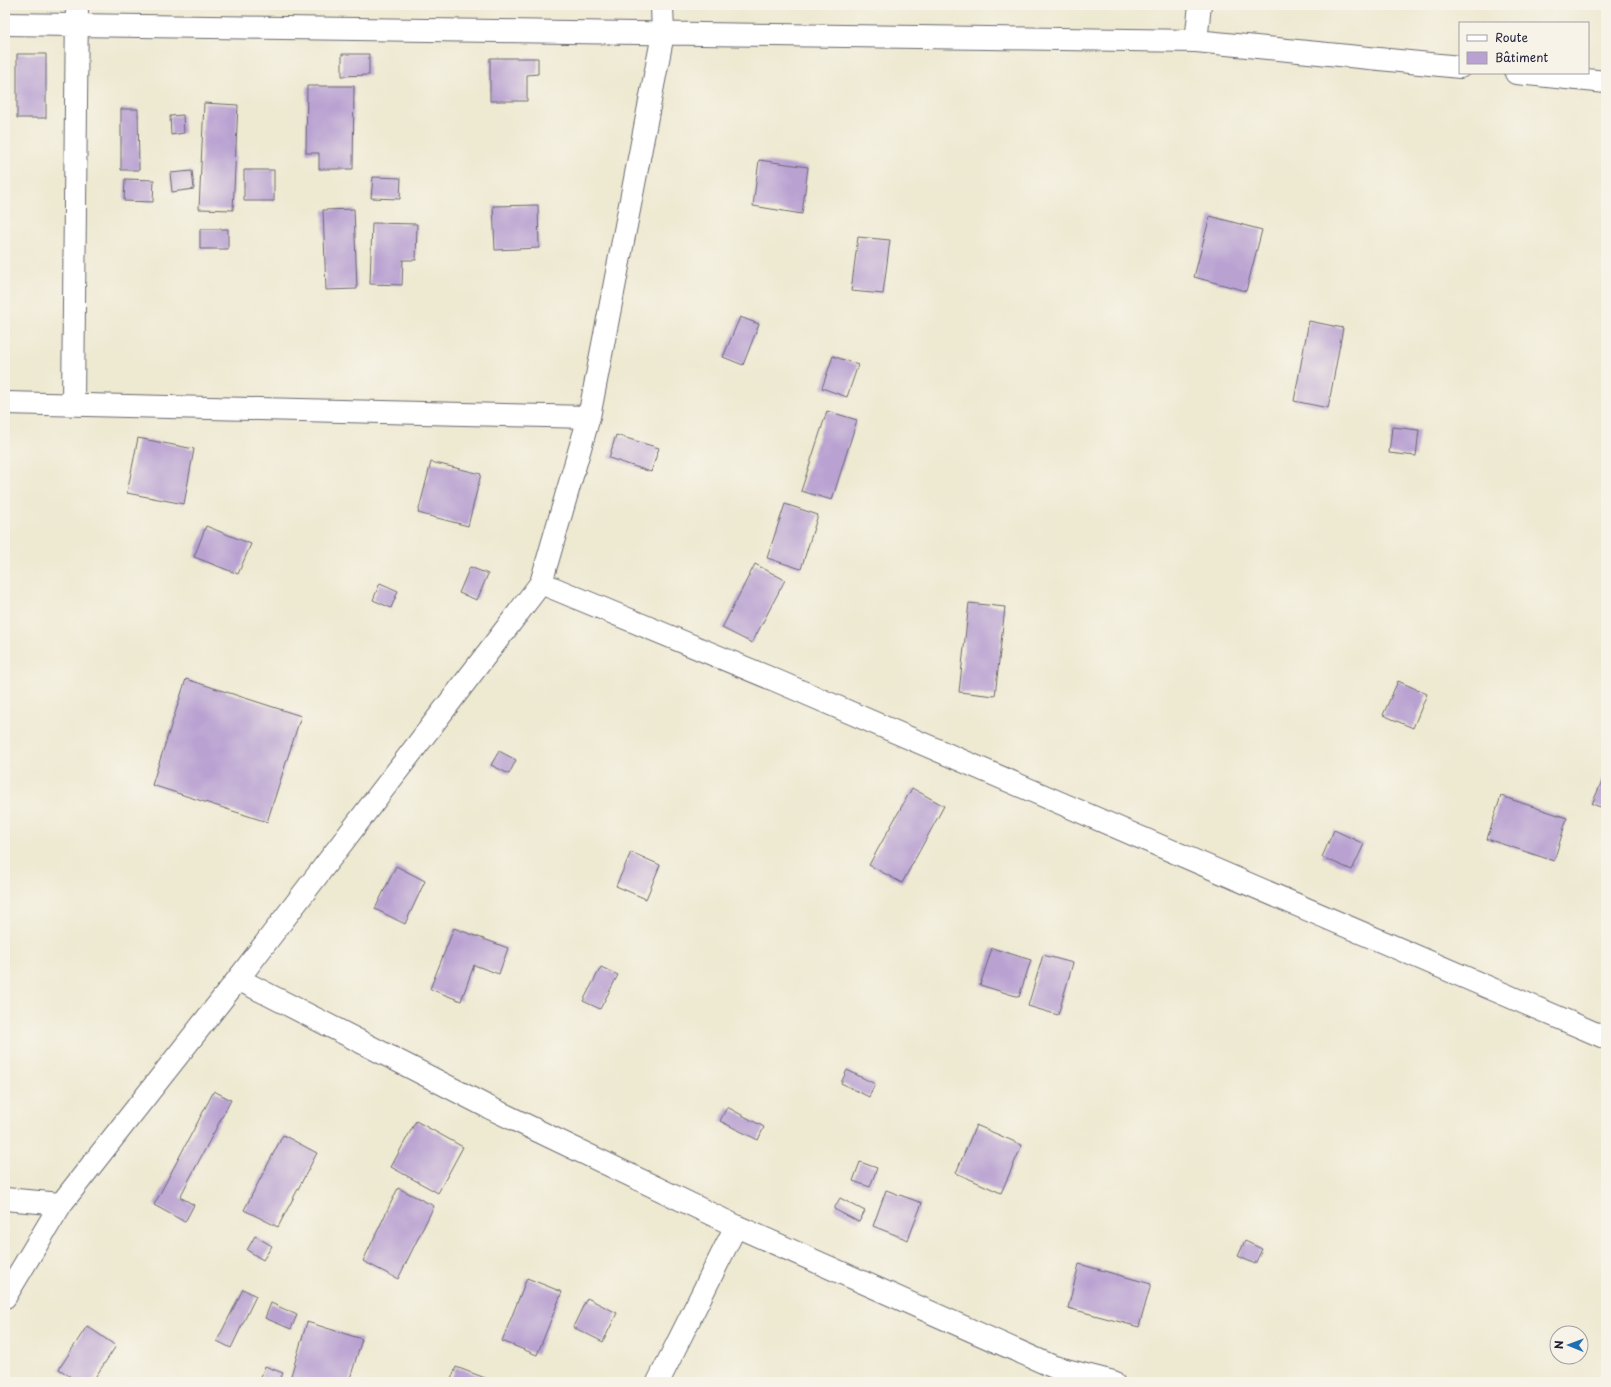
<svg xmlns="http://www.w3.org/2000/svg" width="1611" height="1387" font-family="'Playpen Sans',sans-serif">
<style>
.building{fill:#b9a2d2}
.lines{fill:none;stroke-linecap:round;stroke-linejoin:round}
.minor-casing{stroke:#696870;stroke-width:24}
.minor{stroke:#fff;stroke-width:22}
</style>
<rect width="100%" height="100%" fill="#f7f3e8"/>
<filter id="ink" filterUnits="userSpaceOnUse"><feTurbulence type="fractalNoise" baseFrequency=".025" numOctaves="2"/><feDisplacementMap in="SourceGraphic" scale="8" xChannelSelector="R" yChannelSelector="G"/><feConvolveMatrix kernelMatrix="1 2 1 2 8 2 1 2 1" color-interpolation-filters="sRGB"/></filter>
<filter id="wash" filterUnits="userSpaceOnUse"><feTurbulence type="fractalNoise" baseFrequency=".012" numOctaves="4" result="noise"/><feDisplacementMap in="SourceGraphic" scale="16" xChannelSelector="R" yChannelSelector="G"/><feGaussianBlur stdDeviation="0.9" result="paint"/><feColorMatrix in="noise" values="0 0 0 0 0 0 0 0 0 0 0 0 0 0 0 0 0 1.4 0 .05"/><feComposite in="paint" operator="in"/></filter>
<g filter="url(#wash)">
<rect width="100%" height="100%" fill="#eee9d1"/>
<g id="blocks">
<path class="building" d="M17 54H46V118H17Z
M342 54H369V75L342 76Z
M490 58H538V74L527 75V101H490Z
M307 86H354L353 169H319V153H306Z
M204 103 238 105 233 210 199 209Z
M121 109H138L139 170H121Z
M183 115 184 133 171 135 170 116Z
M759 160 808 167 802 214 753 206Z
M244 170H274V201H244Z
M192 171 194 189 172 192 170 173Z
M373 177 401 178 400 199 371 198Z
M125 179 154 180 153 202 124 201Z
M538 205 539 248 495 250 493 206Z
M354 209 357 289 326 290 323 210Z
M1210 216 1262 230 1246 291 1194 277Z
M372 223 417 224 416 260H403L402 285 370 284Z
M200 229H228V249H200Z
M858 237 890 240 883 294 851 291Z
M740 317 759 324 743 365 723 357Z
M1309 321 1343 328 1328 408 1294 401Z
M833 356 858 365 847 397 822 388Z
M827 411 857 420 832 500 801 491Z
M1392 427 1419 430 1416 456 1389 453Z
M616 435 659 448 651 472 609 458Z
M138 438 194 449 184 504 127 493Z
M431 462 481 474 468 526 418 513Z
M785 504 818 515 801 569 767 558Z
M206 526 251 544 238 574 194 557Z
M755 564 785 580 752 643 722 628Z
M470 567 488 574 477 600 459 593Z
M380 583 398 591 391 608 373 600Z
M969 603 1005 607 995 696 959 692Z
M186 679 301 716 267 822 152 785Z
M1398 681 1427 694 1413 728 1383 715Z
M499 751 516 760 509 774 491 765Z
M1606 772V809L1592 804Z
M912 788 944 806 902 883 869 865Z
M1501 796 1567 818 1554 861 1487 839Z
M1334 830 1364 844 1352 870 1322 857Z
M631 852 660 865 646 899 616 886Z
M396 866 425 881 405 924 375 909Z
M454 928 508 948 499 974 474 965 461 1001 430 989Z
M992 948 1031 960 1019 997 980 985Z
M1043 955 1073 963 1058 1015 1028 1006Z
M601 967 618 975 600 1009 583 1001Z
M847 1070 875 1084 869 1097 841 1083Z
M214 1091 231 1100 180 1197 194 1205 185 1222 154 1205Z
M727 1107 764 1127 758 1140 720 1121Z
M416 1121 463 1147 438 1193 391 1167Z
M976 1125 1022 1145 1001 1193 956 1173Z
M283 1135 317 1153 278 1227 244 1210Z
M860 1162 877 1168 870 1187 853 1181Z
M398 1188 434 1206 398 1279 363 1261Z
M886 1190 922 1203 908 1240 873 1226Z
M840 1198 865 1211 859 1222 834 1209Z
M255 1236 272 1246 263 1260 247 1250Z
M1245 1241 1262 1249 1255 1264 1238 1256Z
M1079 1264 1151 1284 1139 1327 1068 1308Z
M527 1278 562 1292 537 1355 502 1341Z
M243 1289 256 1296 231 1348 217 1341Z
M587 1298 617 1313 603 1342 573 1327Z
M271 1303 297 1315 291 1329 265 1318Z
M307 1322 362 1339 349 1382H289Z
M87 1326 116 1346 92 1382H78L59 1369Z
M265 1366 283 1373 279 1382H259Z
M456 1367 496 1382H450Z"/>
</g>
</g>
<g filter="url(#ink)">
<use href="#blocks" fill-opacity="0" stroke="#696870" stroke-width="1"/>
<g class="lines">
<defs>
<path id="minor" d="M5 24 1196 41 1460 67
M1196 41 1200 5
M1516 73 1606 82
M5 403 589 417
M73 404 77 5
M541 583 777 681 1606 1038
M238 979 486 1106 736 1226 1054 1367 1113 1382
M5 1199 61 1204
M5 1297 61 1204 238 979 541 583 589 417 663 34 662 5
M658 1382 736 1226"/>
</defs>
<use href="#minor" class="minor-casing"/>
<use href="#minor" class="minor"/>
</g>
</g>
<rect width="1611" height="1387" fill="none" stroke="#f7f3e8" stroke-width="20"/>
<rect x="1459" y="22" width="130" height="52" fill="#f7f3e8" stroke="#a29fa3"/>
<rect x="1467" y="35" width="20" height="6" fill="#ffffff" stroke="#a29fa3"/>
<text x="1495" y="42" font-size="12" fill="#22223b">Route</text>
<rect x="1467" y="52" width="20" height="12" fill="#b9a2d2" stroke="#a29fa3"/>
<text x="1495" y="62" font-size="12" fill="#22223b">Bâtiment</text>
<g transform="translate(1569 1345) rotate(271)"><circle r="19" fill="#f7f3e8" stroke="#a29fa3"/>
<path d="M0-3L7 15L0 10L-7 15Z" fill="#1f6fb2"/>
<text y="-6" font-size="11" font-weight="bold" text-anchor="middle" fill="#22223b">N</text>
</g>
</svg>
